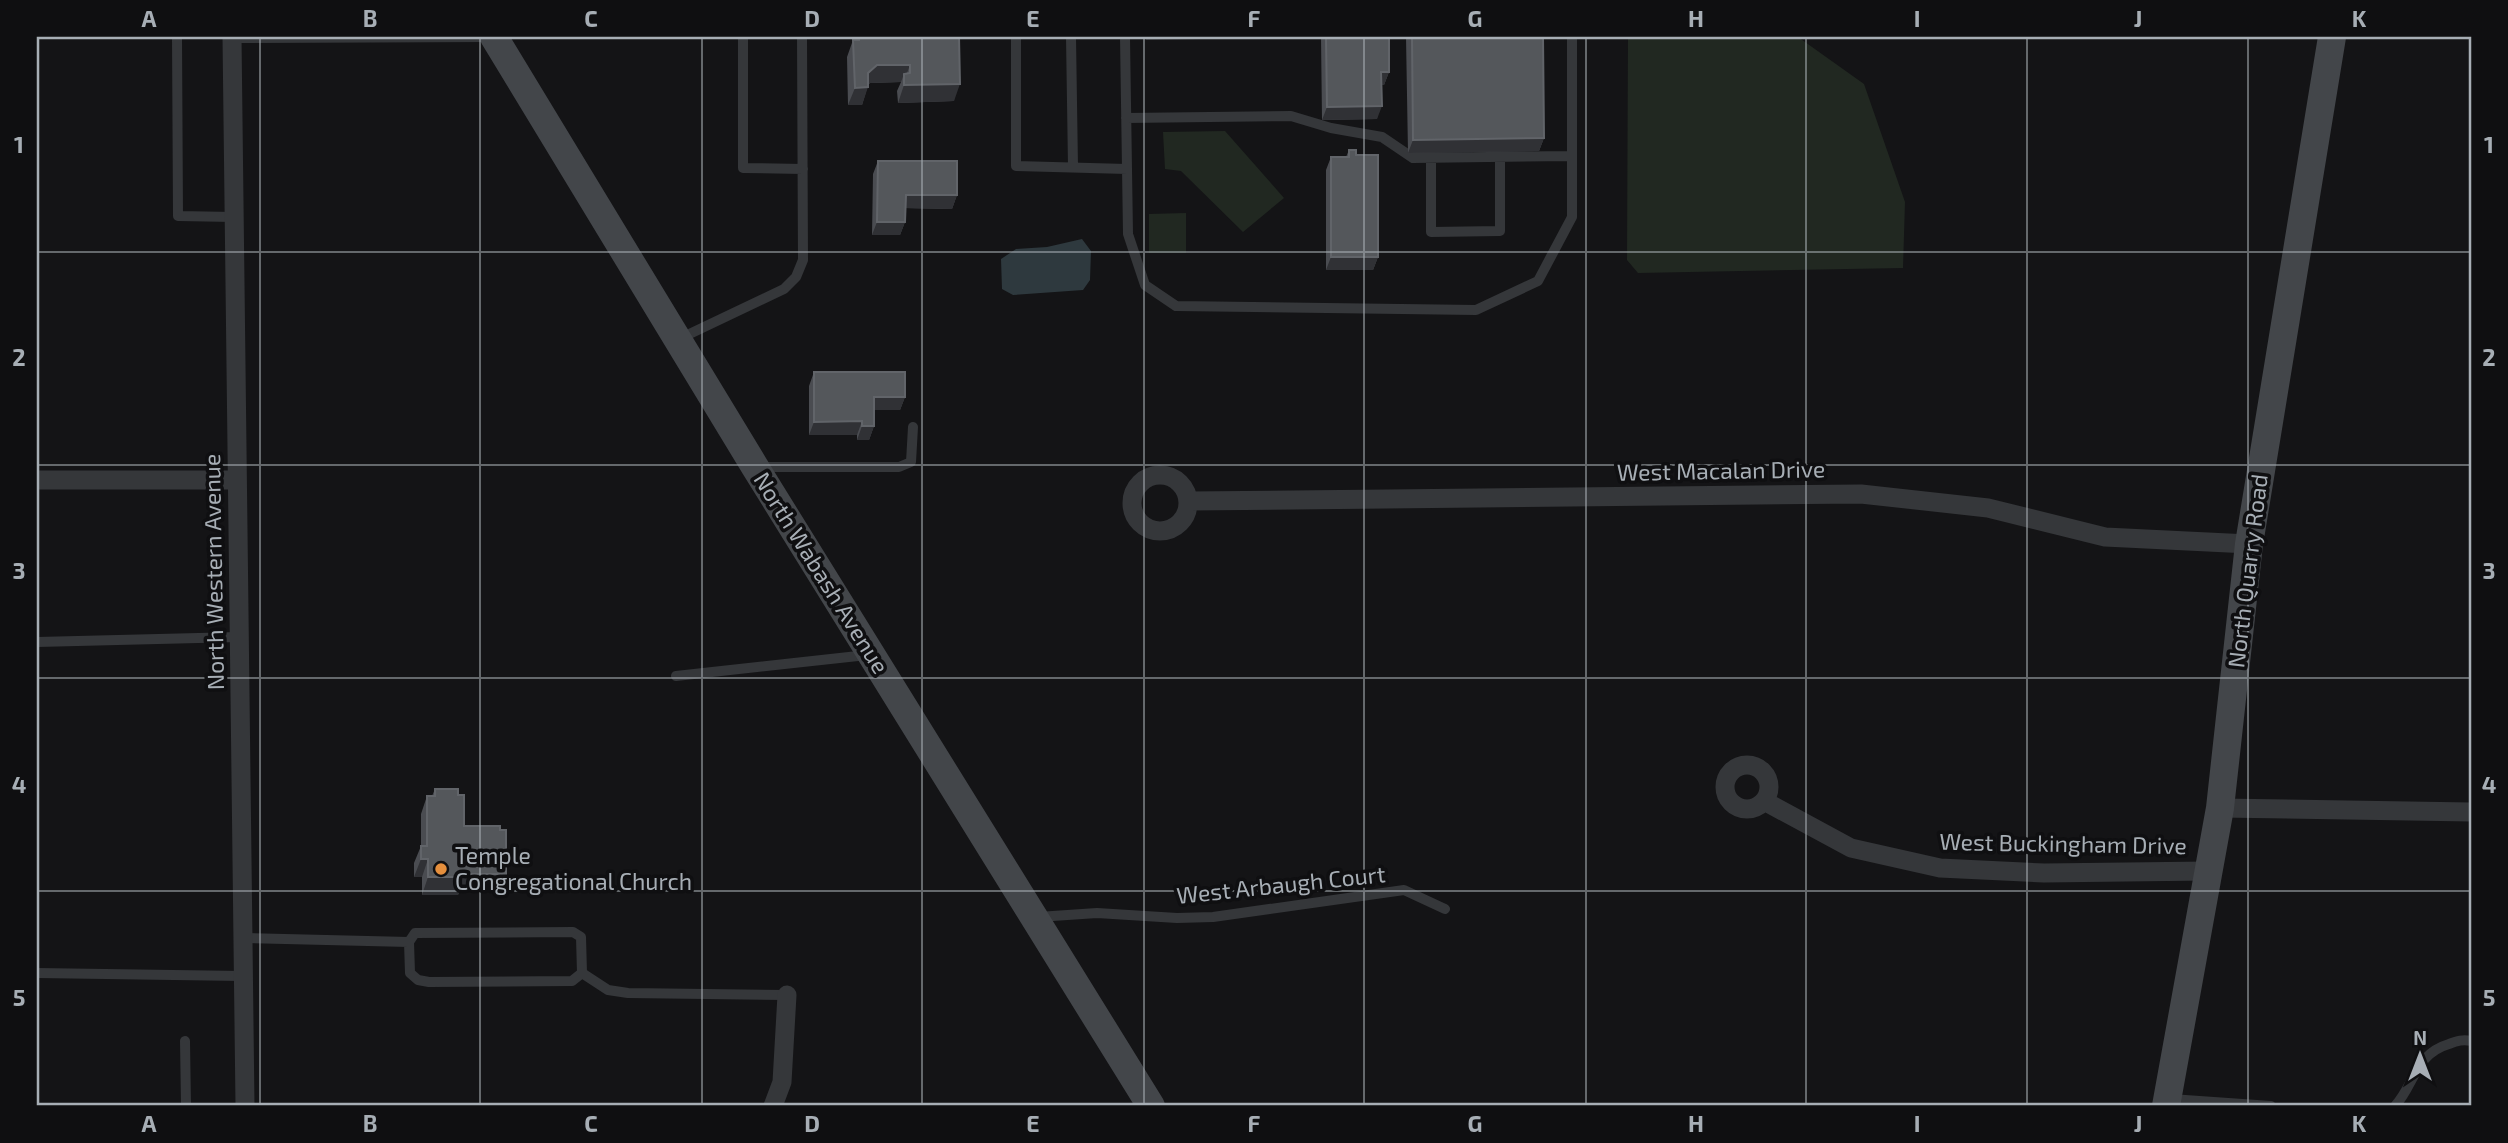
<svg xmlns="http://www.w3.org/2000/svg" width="2508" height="1143" font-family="'Exo 2',sans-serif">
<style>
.green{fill:#212821}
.water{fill:#2e393e}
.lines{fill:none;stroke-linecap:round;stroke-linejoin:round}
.lane{stroke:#35373a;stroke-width:10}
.street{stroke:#35373a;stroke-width:19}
.secondary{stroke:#43464a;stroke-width:28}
.wall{fill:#4a4c51}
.shaded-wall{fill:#303135}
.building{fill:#54575b;stroke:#616469;stroke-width:2}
.grid{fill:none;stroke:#a7aeb5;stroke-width:2;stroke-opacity:0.55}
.poi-dot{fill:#e58f3d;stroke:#0f0f11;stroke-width:2.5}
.labels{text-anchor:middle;stroke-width:7;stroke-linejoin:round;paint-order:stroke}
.street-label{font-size:23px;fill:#a7aeb5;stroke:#0f0f11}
.poi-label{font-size:23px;fill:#a7aeb5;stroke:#0f0f11;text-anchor:start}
.neatline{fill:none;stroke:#a7aeb5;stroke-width:2.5}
.grid-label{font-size:23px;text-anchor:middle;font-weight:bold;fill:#a7aeb5}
</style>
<rect width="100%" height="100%" fill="#141416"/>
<path class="green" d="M1628 37H1798L1864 84 1905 202 1903 268 1638 273 1627 260Z
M1225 131 1284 198 1243 232 1181 171 1165 169 1163 132Z
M1186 213V253H1149V214Z"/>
<path class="water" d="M1082 239 1091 251 1090 280 1083 290 1013 295 1002 289 1001 259 1016 249 1047 247Z"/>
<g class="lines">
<path class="lane" d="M177 37 178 216 234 217
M743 37V168L803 169
M1016 37V166L1127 169 1128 234 1145 285 1176 306 1476 310 1538 281 1572 217V37
M1071 37 1073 167
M1125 37 1127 169
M232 38 490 37
M1126 118 1291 116 1331 128 1382 137 1413 158 1572 156
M1431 158V232L1500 231V157
M681 338 784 289 796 277 803 260 802 37
M759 467H899L911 462 913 427
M37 642 239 637
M676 676 867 655
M1038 917 1097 913 1177 918 1213 917 1404 890 1445 909
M573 932 581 937 582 973 572 981 429 982 418 980 410 973 409 942 415 933Z
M242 938 409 942
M37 973 242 976
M582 973 608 990 628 993 787 995
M185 1041 186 1106
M2171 1099 2271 1106
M2395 1106C2415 1084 2415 1054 2449 1044 2457 1041 2463 1039 2471 1041"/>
<path class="street" d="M232 37 245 1106
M1132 503a28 28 0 1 1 56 0a28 28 0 1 1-56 0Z
M37 480H237
M1189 501 1861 494 1988 508 2105 537 2249 544
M1725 787a22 22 0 1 1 44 0a22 22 0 1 1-44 0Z
M1764 801 1851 848 1940 868 2044 873 2208 871
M2220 808 2471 812
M773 1106 782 1082 787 995"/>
<path class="secondary" d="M494 37 755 467 1151 1106
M2166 1106 2220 808 2249 544 2332 37"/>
</g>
<path class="wall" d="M858 37H959L954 101 898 103 897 91 901 82 870 83 868 85 862 105H848L847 57 853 40H857Z
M1321 37H1389V72L1384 85H1381L1377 119 1322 120Z
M1406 37H1543L1544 138 1539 151 1408 153Z
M1349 150 1356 155 1378 257 1373 270H1326V170L1331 157H1346Z
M878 161 957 195 952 209 905 208V222L900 235H872L873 174Z
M814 372 905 397 900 410H874V426L869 440H857V435H809V386Z
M435 789 458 795 464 826 506 874 499 892H459L458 895H422V877H414V863L421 846V814L427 796H432Z"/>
<path class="shaded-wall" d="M1147 37H1312L1146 40Z
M877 65H910L904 81V74L901 82 870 83 865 88 868 87 862 105H848L855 88Z
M1381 72H1389L1384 85H1376Z
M960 84 954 101 898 103 904 85Z
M1382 106 1377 119 1322 120 1327 107Z
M1544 138 1539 151 1408 153 1413 140Z
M906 195H957L952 209 901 208Z
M877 222H905L900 235H872Z
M1331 257H1378L1373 270H1326Z
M874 397H905L900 410H869Z
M862 421 857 435H809L814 422Z
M862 426H874L869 440H857Z
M421 859H428L422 877H414Z
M464 874H506L499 892H459L458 895H422L428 877Z"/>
<path class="building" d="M859 37H959L960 84 904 85V74L910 73V65H877L868 73V87L855 88 853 40H859Z
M1326 37H1389V72H1381L1382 106 1327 107Z
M1412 37H1543L1544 138 1413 140Z
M1349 150H1356V155H1378V257H1331V157H1349Z
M878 161H957V195H906L905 222H877Z
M814 372H905V397H874V426H862V421L814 422Z
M435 789H458V795H464V826H500V830H506V874H464V877H428V859H421V846H427V796H435Z"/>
<path class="grid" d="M260 37V1106M480 37V1106M702 37V1106M922 37V1106M1144 37V1106M1364 37V1106M1586 37V1106M1806 37V1106M2027 37V1106M2248 37V1106M37 252H2471M37 465H2471M37 678H2471M37 891H2471"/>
<circle class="poi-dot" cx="441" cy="869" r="7"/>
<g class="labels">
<g class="street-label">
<text transform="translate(1721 471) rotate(-1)" y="8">West Macalan Drive</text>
<text transform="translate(2248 571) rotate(-83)" y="8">North Quarry Road</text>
<text transform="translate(214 572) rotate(-91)" y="8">North Western Avenue</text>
<text transform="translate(821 573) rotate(58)" y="8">North Wabash Avenue</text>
<text transform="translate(2063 844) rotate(1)" y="8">West Buckingham Drive</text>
<text transform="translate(1281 885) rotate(-6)" y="8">West Arbaugh Court</text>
</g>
<g class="poi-label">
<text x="455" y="864">Temple<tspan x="455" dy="26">Congregational Church</tspan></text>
</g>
</g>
<rect width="2508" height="1143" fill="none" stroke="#0f0f11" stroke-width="77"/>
<g transform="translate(2420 1055)" stroke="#0f0f11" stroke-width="5" paint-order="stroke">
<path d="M0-5L12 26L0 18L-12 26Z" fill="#a7aeb5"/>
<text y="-10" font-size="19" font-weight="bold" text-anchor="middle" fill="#a7aeb5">N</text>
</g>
<rect x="38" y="38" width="2432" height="1066" class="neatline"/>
<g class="grid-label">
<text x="149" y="27">A</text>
<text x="370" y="27">B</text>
<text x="591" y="27">C</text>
<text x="812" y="27">D</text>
<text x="1033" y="27">E</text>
<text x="1254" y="27">F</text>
<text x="1475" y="27">G</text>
<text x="1696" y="27">H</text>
<text x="1917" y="27">I</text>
<text x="2138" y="27">J</text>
<text x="2359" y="27">K</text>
<text x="19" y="153">1</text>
<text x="2489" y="153">1</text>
<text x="19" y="366">2</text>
<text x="2489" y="366">2</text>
<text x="19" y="579">3</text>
<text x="2489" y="579">3</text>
<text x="19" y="793">4</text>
<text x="2489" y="793">4</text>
<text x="19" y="1006">5</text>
<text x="2489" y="1006">5</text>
<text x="149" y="1132">A</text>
<text x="370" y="1132">B</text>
<text x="591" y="1132">C</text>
<text x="812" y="1132">D</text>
<text x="1033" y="1132">E</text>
<text x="1254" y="1132">F</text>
<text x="1475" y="1132">G</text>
<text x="1696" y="1132">H</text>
<text x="1917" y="1132">I</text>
<text x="2138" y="1132">J</text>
<text x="2359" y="1132">K</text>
</g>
</svg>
